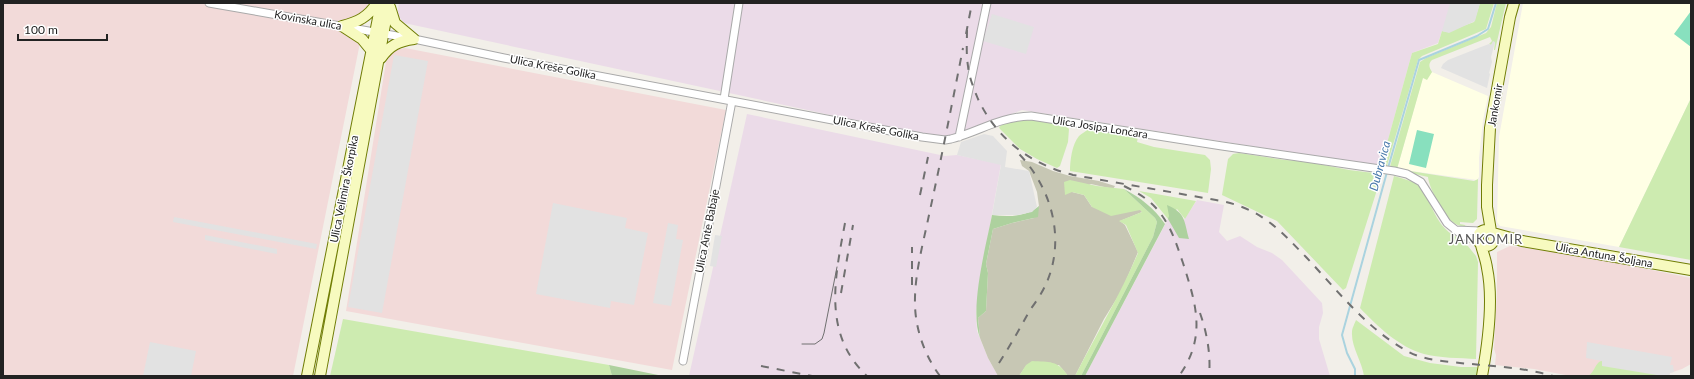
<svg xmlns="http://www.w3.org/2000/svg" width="1694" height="379" font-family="Lato,sans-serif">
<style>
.commercial{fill:#f2dad9}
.industrial{fill:#ebdbe8}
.education{fill:#ffffe5}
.construction{fill:#c7c7b4}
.grass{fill:#cdebb0}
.forest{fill:#add19e}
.pitch{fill:#88e0be}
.parking{fill:#e2e2e2}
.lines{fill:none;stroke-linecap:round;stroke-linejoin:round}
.stream{stroke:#aad3df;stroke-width:2}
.street-casing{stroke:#a9a9a9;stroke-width:9}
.secondary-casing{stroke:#707d05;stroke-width:12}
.street{stroke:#fff;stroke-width:7}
.secondary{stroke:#f7fabf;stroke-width:10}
.tram{stroke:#707070;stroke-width:1}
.rail{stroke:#707070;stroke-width:2;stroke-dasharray:8 8;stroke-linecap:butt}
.labels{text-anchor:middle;stroke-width:3;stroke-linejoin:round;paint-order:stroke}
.street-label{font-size:11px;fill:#222;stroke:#fff}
.water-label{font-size:12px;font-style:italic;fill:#4a7aab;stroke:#fff}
.quarter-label{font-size:13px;letter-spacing:1px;fill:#555;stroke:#fff}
</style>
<rect width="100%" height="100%" fill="#f2efe9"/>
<path class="commercial" d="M3 3H368L293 376H3Z
M405 48 726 110 672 370 346 311 386 62 394 50Z
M1510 246 1573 254 1691 278V364L1682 369 1670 373 1669 376H1571L1534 369 1495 365 1496 355 1494 349 1497 293V252Z"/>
<path class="industrial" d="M399 3H1480L1449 33 1442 31 1438 43 1412 53 1381 165 1379 166 1022 110 942 139 404 23 397 14Z
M747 114 945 156 957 155 1001 164 981 275 976 313 977 331 988 358 998 376H689Z
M1197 200 1224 205 1219 232 1227 241 1240 236 1257 247 1272 253 1282 260 1322 303 1323 313 1319 327V339L1330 376H1085L1169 217 1182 223Z"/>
<path class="education" d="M1523 3H1691V98L1619 247 1500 226 1497 222 1499 137Z
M1432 72 1488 96 1483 120 1479 158V177L1477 180 1397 169 1423 77 1427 79Z"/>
<path class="construction" d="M1020 160 1032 162 1053 171 1070 176 1099 181 1115 186 1113 189 1091 184 1072 192 1084 195 1092 207 1141 210 1142 212 1120 221 1125 225 1138 252 1122 290 1104 319 1075 376H1068L1059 365 1026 366 1019 376H998L988 358 980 338 978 318 986 311 988 273 986 264 993 229 1012 223 1034 218 1039 206 1037 192 1029 171 1022 166Z"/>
<path class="grass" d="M1480 3H1494L1486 29 1422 56 1418 60 1388 162 1387 166H1379L1381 165 1412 53 1438 44 1442 31 1446 32 1474 22Z
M1497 3H1506L1495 50H1494L1495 42 1491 45 1489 44 1492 41 1490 37 1432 60C1428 64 1429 67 1432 72L1427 80 1423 78 1397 169 1474 181 1478 179 1477 219 1473 223 1460 222V224L1465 225 1466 227C1462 226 1458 226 1454 223 1444 217 1429 188 1428 177L1393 169V167H1390L1391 163 1420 62 1426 58 1486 33 1491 27Z
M1691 98V260L1619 247Z
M1029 119 1065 125 1069 129 1068 142 1060 166 1057 168 1037 159 1020 149 1000 129 999 127 1006 122Z
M1087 130 1138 137 1137 142 1154 147 1205 155 1210 160 1211 169 1208 193 1070 171C1070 161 1072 144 1079 136 1081 134 1085 132 1087 130Z
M1239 153 1285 160 1304 161 1349 170 1382 174 1346 288 1343 290 1277 221 1222 195 1228 159 1233 154Z
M1394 176C1401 178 1409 180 1415 183 1432 194 1432 226 1457 237V241L1467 245 1476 256 1478 262 1476 359C1461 358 1438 358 1424 354 1399 347 1377 326 1360 308Z
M1070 180 1097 186 1124 189 1155 218 1157 222 1153 237 1081 376H1075C1096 335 1120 295 1138 253L1126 225 1119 221 1142 212 1140 210 1111 216 1092 207 1084 195 1072 192 1065 195 1064 182Z
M1139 191 1196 201 1185 219 1177 209 1168 219 1151 198Z
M343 319 609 365 612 376H330Z
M1356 320 1404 356 1430 363 1461 367H1477L1478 376H1364C1362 361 1351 347 1352 332 1352 328 1355 323 1356 320Z
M1032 361C1049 362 1058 360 1068 376H1019L1026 365Z
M1601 361 1663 376H1588C1595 372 1595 363 1601 361Z"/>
<path class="forest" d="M1124 189C1141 198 1154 208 1165 224L1085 376H1081L1153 237 1157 222 1155 218Z
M1167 205C1186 213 1184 221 1189 239L1179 238 1168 219 1169 216Z
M1039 206 1038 217 1012 223 993 229 986 264 988 273 986 311 978 318 980 338C969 309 986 246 992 215 1008 217 1026 217 1039 206Z
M609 365 663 376H612Z"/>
<path class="pitch" d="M1691 11V47L1674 34Z
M1417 130 1434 134 1426 168 1409 164Z"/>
<path class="parking" d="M1450 3H1480L1475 21 1449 33 1442 31Z
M992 14 1034 27 1026 54 983 41Z
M1493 41 1495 42 1491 57 1492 62 1489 73 1490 74 1487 88 1441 68 1443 64 1448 60 1481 47 1489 44 1491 45Z
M394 55 428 61 382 313 348 307Z
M984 134 993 136 1007 151 1005 167 1029 171 1037 207 1032 212 1018 215H992L1001 165 957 155 961 142Z
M553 203 627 218 625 228 648 233 634 305 611 301 610 308 536 294Z
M174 217 317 244 316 249 173 222Z
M668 223 678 225 676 239 683 240 671 306 653 303Z
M205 235 277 249V254L205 240Z
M715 235 722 236 716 267 710 266Z
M150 342 196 351 191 376H143Z
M1587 342 1672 357 1670 365H1673L1674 372 1670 373 1669 376H1663L1602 366V361L1586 358Z"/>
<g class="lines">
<path class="stream" d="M1388 168 1419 60 1477 36 1488 29 1496 3
M1355 376V369L1347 353 1342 335 1387 172"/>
<defs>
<path id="street" d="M209 3 414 39 504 58 922 137 945 140 951 139C981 131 998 117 1031 116L1222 146 1394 171 1407 174 1421 182 1447 223 1462 235 1478 241
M724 99 739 3
M959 137 987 3
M1455 230 1481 231
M683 361 732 101"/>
<path id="secondary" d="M390 7 395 23 414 39
M342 26C358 22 368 17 377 3
M342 26 362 39 371 50
M381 58C390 45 399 41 414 39
M1478 238a8 8 0 1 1 16 0a8 8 0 1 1-16 0Z
M1491 231 1487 207V185L1490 128 1510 17 1514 3
M1493 233 1522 241 1691 270
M1481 245C1483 253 1486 260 1487 268 1494 301 1488 343 1482 376
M307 376 381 3
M320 376 389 3"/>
</defs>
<use href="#street" class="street-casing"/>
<use href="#secondary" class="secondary-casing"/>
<use href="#street" class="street"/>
<use href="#secondary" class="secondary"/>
<path class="tram" d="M802 344H815L822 339 824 333 837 267"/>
<path class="rail" d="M967 30C967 42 966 54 968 66 969 77 974 89 978 99 997 139 1030 164 1073 175L1216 200C1234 203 1251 209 1266 220 1281 230 1293 244 1306 257 1337 290 1367 329 1407 351 1423 360 1442 361 1460 363 1491 366 1522 367 1553 376
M966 34 972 3
M1124 186C1136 192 1147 198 1156 208 1171 225 1176 243 1183 263 1196 304 1207 337 1179 376
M920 195 928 157
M845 223C835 277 822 334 867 376
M912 285V247
M841 293 853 225
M1200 313C1207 333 1211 355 1209 376
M999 363C1010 346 1020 328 1030 310 1036 302 1042 293 1046 284 1066 240 1052 188 1019 154
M761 366 812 376
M940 376C925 356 916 331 915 306 914 276 923 244 929 215 941 160 952 104 963 48"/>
</g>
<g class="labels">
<g class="street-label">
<text transform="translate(308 20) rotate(10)" y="4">Kovinska ulica</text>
<text transform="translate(553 67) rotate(11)" y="4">Ulica Kreše Golika</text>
<text transform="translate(1495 105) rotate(-80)" y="4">Jankomir</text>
<text transform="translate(1100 127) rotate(9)" y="4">Ulica Josipa Lončara</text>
<text transform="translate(876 128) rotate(11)" y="4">Ulica Kreše Golika</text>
<text transform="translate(344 189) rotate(-79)" y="4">Ulica Velimira Škorpika</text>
<text transform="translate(707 231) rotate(-79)" y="4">Ulica Ante Babaje</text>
<text transform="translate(1604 255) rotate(10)" y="4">Ulica Antuna Šoljana</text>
</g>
<g class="water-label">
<text transform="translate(1380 166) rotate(-75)" y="4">Dubravica</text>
</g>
<g class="quarter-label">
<text x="1486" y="244">JANKOMIR</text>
</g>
</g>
<rect width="1694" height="379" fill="none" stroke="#222222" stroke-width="8"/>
<path d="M18 34v6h89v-6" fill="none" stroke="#222222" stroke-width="2"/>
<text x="24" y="34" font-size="12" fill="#222222" stroke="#ffffff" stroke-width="3" paint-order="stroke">100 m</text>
</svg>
